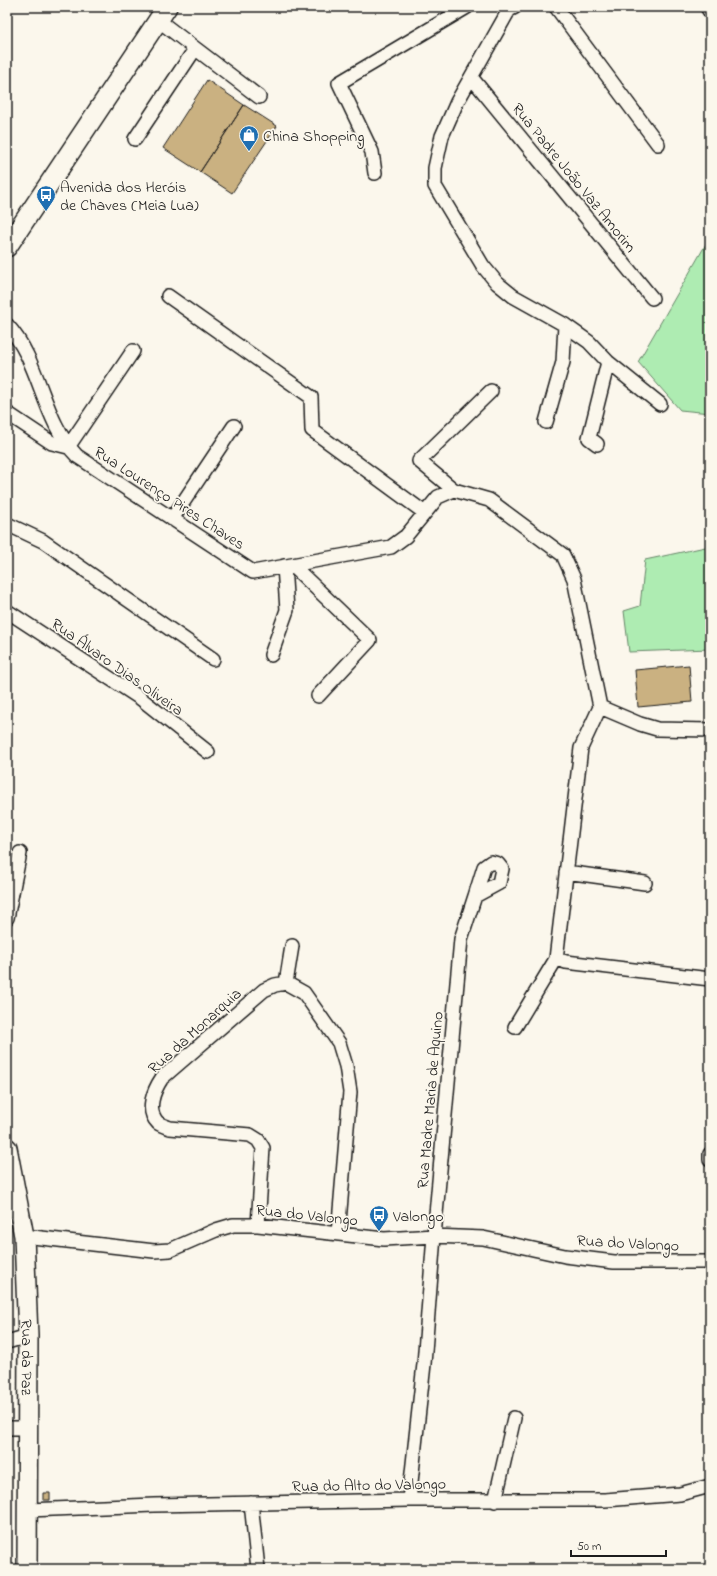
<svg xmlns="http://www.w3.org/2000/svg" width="717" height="1576" font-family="'Indie Flower',sans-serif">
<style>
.green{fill:#aeecb2;stroke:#658467}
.building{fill:#cab181;stroke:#1c1c1c}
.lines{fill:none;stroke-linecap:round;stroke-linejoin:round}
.minor-casing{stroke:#1c1c1c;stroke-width:16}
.secondary-casing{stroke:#1c1c1c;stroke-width:22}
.minor{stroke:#fbf7ec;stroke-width:13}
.secondary{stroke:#fbf7ec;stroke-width:19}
.labels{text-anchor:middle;stroke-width:3.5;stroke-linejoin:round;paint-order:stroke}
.poi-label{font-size:16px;fill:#1c1c1c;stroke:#fbf7ec;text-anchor:start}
.street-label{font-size:16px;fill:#1c1c1c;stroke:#fbf7ec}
</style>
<rect width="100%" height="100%" fill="#fbf7ec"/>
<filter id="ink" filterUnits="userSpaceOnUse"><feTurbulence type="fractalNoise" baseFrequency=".025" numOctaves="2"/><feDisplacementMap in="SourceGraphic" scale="8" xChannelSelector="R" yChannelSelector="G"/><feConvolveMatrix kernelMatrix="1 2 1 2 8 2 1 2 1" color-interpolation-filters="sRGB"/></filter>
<g filter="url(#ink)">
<path class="green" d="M710 237V413L680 410 638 362Z
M710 546V649L629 652 624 611 640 606 645 560Z"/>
<path class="building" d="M207 80 244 105 200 172 163 148Z
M244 105 277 126 232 193 200 172Z
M689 665 692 702 638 707 635 670Z
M43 1493H50V1500H43Z"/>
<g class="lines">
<defs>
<path id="minor" d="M515 7 509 10 457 102 442 136 435 168V186L483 266 497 283 513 296 565 325 589 342 608 362 660 404
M556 7 658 144
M707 7 710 12
M158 20 259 97
M471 77 652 298
M135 139 195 49
M375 173 372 152 339 83 467 7
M168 296 311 397 312 430 425 513
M7 325C41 362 42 420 77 456L253 572 391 547 406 536 438 497 454 490 489 500 563 555 574 579 600 707
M7 413 52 443 68 447 133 351
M546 422 563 362 565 325
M597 444 589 438 608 362
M454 490 419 461 491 391
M172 519 234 426
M7 524 43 541 213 659
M292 565 370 640 318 696
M7 611 140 698 208 752
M271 655 287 610 284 566
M600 707 640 724 657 729 710 730
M491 862 498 864 502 869 499 883 475 896 484 867Z
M566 872 645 883
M7 918 20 853
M556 959 566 962 710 979
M286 983 304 993 339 1043 346 1066 350 1092 338 1234
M286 983 292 946
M515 1027 556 959 581 748 600 707
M710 1154V1160
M258 1225 263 1148 258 1140 250 1135 170 1128C167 1127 161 1125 158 1123 145 1110 154 1090 162 1078L264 990 275 985 286 983
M24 1236 154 1251 170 1250 216 1230 233 1225H258L384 1239 434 1236 483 1238 565 1256 614 1262H710
M7 1342 28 1336
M7 1428H28
M409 1500 424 1364 434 1236 461 939 475 896
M495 1501 514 1418
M251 1503 258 1569
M28 1510 154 1505 409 1500H605L680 1494 710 1486"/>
<g id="secondary">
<path d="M7 247 167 7"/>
<path id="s1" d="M7 1148 24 1236 28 1336 27 1569"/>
</g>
</defs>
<use href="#minor" class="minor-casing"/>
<use href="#secondary" class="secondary-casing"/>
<use href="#minor" class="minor"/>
<use href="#secondary" class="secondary"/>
</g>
</g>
<defs>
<symbol id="shop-pin" viewBox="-11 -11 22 30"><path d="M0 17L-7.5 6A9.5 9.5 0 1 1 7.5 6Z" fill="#1f6fb2" stroke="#fbf7ec"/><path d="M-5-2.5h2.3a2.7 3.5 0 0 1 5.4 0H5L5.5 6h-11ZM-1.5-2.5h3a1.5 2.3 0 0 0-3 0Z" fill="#fff"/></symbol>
<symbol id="bus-pin" viewBox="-11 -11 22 30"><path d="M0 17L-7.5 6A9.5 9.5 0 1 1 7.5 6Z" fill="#1f6fb2" stroke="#fbf7ec"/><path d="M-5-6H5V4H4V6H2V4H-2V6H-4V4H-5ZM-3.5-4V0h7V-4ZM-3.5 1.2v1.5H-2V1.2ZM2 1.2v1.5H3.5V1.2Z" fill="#fff"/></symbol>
</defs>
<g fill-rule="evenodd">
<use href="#shop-pin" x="238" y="124" width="22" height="30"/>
<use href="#bus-pin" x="35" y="184" width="22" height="30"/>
<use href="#bus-pin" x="368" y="1204" width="22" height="30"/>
</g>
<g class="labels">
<g class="poi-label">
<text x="263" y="141">China Shopping</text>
<text x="60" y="192">Avenida dos Heróis<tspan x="60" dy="18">de Chaves (Meia Lua)</tspan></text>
<text x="393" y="1221">Valongo</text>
</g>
<g class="street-label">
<text transform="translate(575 177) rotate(51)" y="6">Rua Padre João Vaz Amorim</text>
<text transform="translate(170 497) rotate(33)" y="6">Rua Lourenço Pires Chaves</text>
<text transform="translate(118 666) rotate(35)" y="6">Rua Álvaro Dias Oliveira</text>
<text transform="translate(194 1030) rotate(-42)" y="6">Rua da Monarquia</text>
<text transform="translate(429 1100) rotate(-85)" y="6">Rua Madre Maria de Aquino</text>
<text transform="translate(307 1214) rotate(6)" y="6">Rua do Valongo</text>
<text transform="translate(628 1242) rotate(3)" y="6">Rua do Valongo</text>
<text dy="6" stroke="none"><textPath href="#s1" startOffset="211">Rua da Paz</textPath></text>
<text transform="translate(369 1484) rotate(-1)" y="6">Rua do Alto do Valongo</text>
</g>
</g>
<rect width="717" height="1576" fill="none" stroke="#fbf7ec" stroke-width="24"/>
<rect x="12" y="12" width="693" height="1552" fill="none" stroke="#1c1c1c" stroke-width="1.5" filter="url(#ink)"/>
<path d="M571 1550v6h95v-6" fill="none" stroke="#1c1c1c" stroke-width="2"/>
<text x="577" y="1550" font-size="12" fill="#1c1c1c" stroke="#fbf7ec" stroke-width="3" paint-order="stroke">50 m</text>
</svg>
